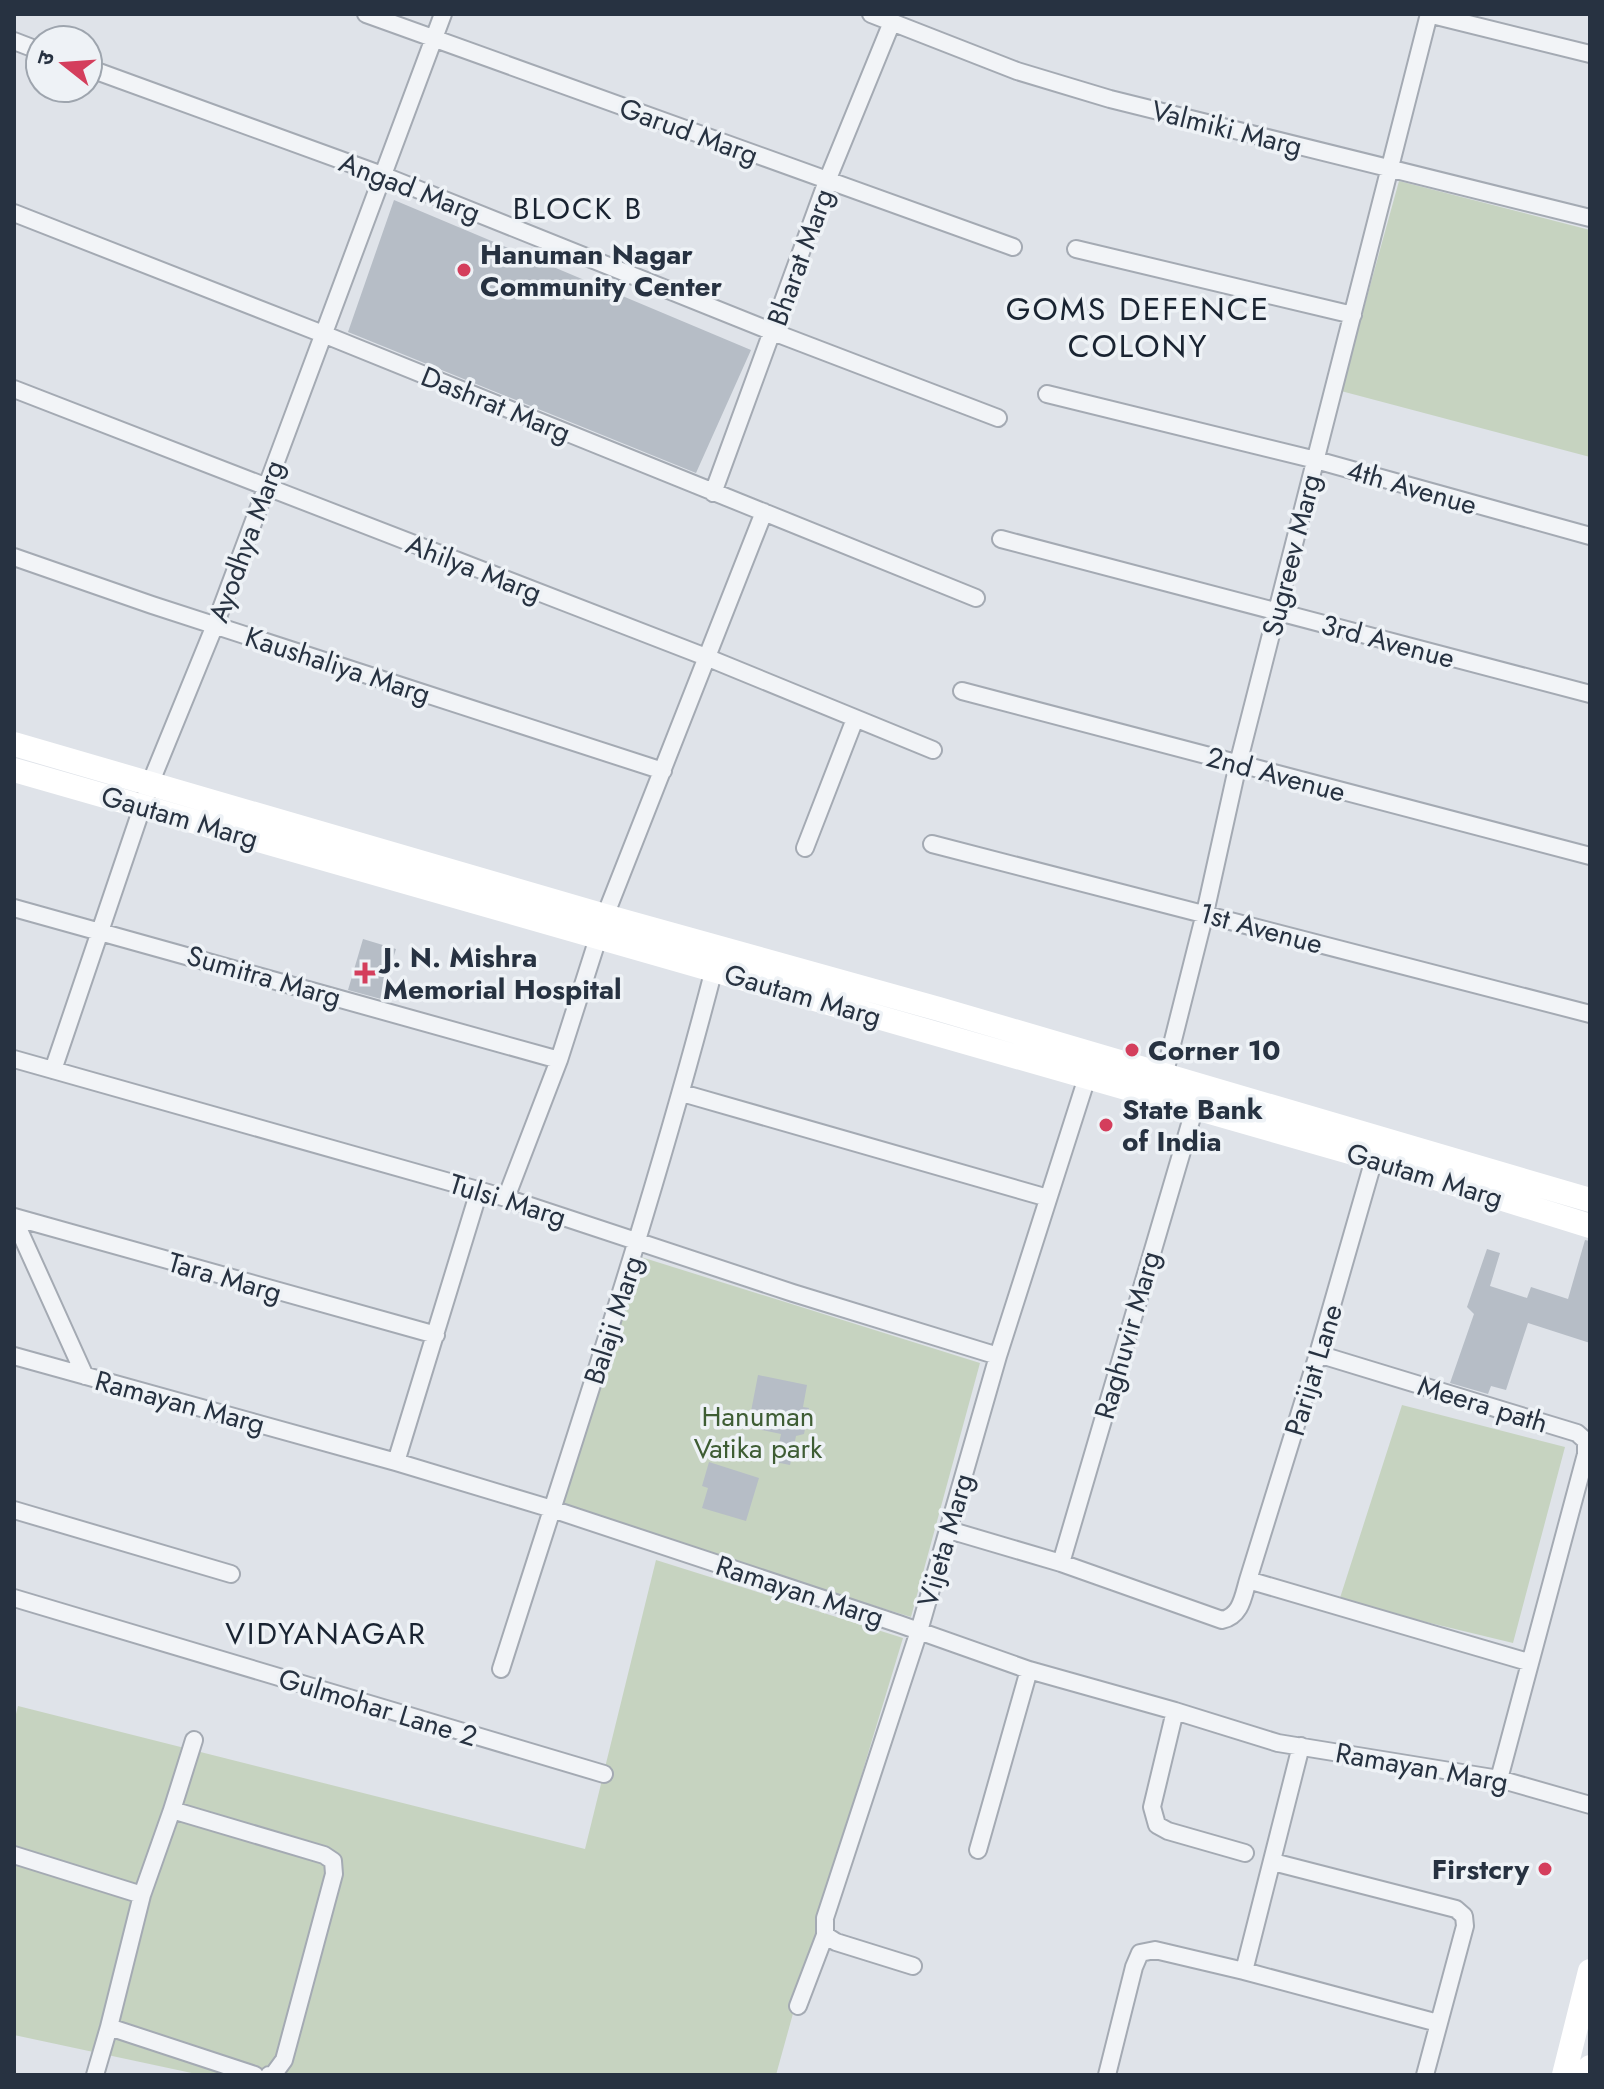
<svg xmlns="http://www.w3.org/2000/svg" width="1604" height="2089" font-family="Jost,'Noto Sans Devanagari',sans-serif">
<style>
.green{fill:#c6d3c0}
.building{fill:#b6bdc6}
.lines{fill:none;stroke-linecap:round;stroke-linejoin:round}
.street-casing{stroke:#a4aab3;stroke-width:20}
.street{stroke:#f2f4f7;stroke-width:16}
.secondary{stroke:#fff;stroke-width:24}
.poi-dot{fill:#d43e5c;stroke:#eef2f6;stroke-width:3}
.labels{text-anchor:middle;stroke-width:7;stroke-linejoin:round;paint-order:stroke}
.street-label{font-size:28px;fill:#273241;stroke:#eef2f6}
.poi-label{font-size:28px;font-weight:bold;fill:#273241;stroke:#eef2f6;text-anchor:start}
.park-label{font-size:28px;fill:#3e5d34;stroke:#eef2f6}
.neighbourhood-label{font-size:30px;letter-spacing:2px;fill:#192331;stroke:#eef2f6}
.quarter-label{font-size:32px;letter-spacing:2px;fill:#192331;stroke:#eef2f6}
</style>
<rect width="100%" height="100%" fill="#dfe3e9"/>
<path class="green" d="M1399 181 1590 230V457L1341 391Z
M641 1257 980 1363 911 1617 560 1510Z
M1402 1405 1565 1447 1513 1643 1339 1601Z
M656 1560 903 1638 833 1869 776 2075H201L14 2035V1722L18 1706 585 1849Z"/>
<path class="building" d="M394 200 751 350 696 473 348 332Z
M363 939 396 949 381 999 348 990Z
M1585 1240 1590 1241V1343L1528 1323 1506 1390 1491 1386 1488 1394 1450 1383 1474 1314 1467 1307 1487 1249 1500 1253 1490 1286 1527 1298 1531 1287 1568 1299Z
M758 1375 807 1385 803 1407 809 1408 804 1434 796 1436 790 1465 775 1462 781 1434 748 1427Z
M709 1462 759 1478 746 1521 702 1508 708 1488 702 1486Z"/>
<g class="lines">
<defs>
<path id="street" d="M366 14 1013 247
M871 14 1017 71 1110 99 1590 218
M1428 14 1590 54
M14 41 40 51
M88 68 382 175 773 332 998 418
M14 213 323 334 976 598
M1076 249 1353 315
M14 389 706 657 933 750
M1047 394 1316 460 1590 536
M713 493 827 181 892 22
M1001 539 1590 694
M14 557 152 605 663 771
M962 691 1590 856
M932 844 1590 1014
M805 848 855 719
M14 908 559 1060
M14 1059 506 1198 793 1293 998 1356
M53 1070 150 784 215 625 443 14
M1162 1084 1205 913 1238 764 1429 14
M682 1093 1048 1198
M506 1198 559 1060 605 916 764 512
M14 1217 436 1335
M14 1219 85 1376
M1318 1354 1577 1433 1586 1441V1454L1499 1779
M14 1356 396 1462 552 1509 899 1624 1029 1670 1175 1711 1278 1743 1499 1779 1590 1805
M396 1462 479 1191
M14 1510 231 1574
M949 1530 1061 1563 1222 1620C1241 1616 1243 1597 1248 1580L1318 1354 1374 1159
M1061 1563 1195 1107
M1248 1580 1528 1662
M14 1598 604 1774
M501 1669C575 1436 653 1205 714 969
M1175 1711 1152 1807 1157 1825 1168 1831 1245 1853
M1301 1746 1244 1971 1438 2023
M172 1810 194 1740
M978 1850 1029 1670
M14 1855 142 1895
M1273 1862 1456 1909 1464 1916 1465 1926 1425 2075
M913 1966 836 1942 825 1935V1918L919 1631 998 1356 1090 1068
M798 2006 825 1935
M95 2075 109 2027
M255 2075 109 2027 142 1895 172 1810 324 1855 333 1861 334 1874 284 2060 273 2075H269
M1107 2075 1134 1967 1140 1953 1155 1950 1244 1971"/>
</defs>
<use href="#street" class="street-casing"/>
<use href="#street" class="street"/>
<path class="secondary" d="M14 744 605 916 939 1009 1590 1200
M14 770 1374 1159 1590 1226
M1564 2075 1590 1971
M1588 2075 1590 2067"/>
</g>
<g class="poi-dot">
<circle cx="464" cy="270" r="8"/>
<path d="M361 961h8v8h8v8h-8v8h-8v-8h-8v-8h8z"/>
<circle cx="1132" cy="1050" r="8"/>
<circle cx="1106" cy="1125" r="8"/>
<circle cx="1545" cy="1869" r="8"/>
</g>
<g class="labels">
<g class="street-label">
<text transform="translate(1227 128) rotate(14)" y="10">Valmiki Marg</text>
<text transform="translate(689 131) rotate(20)" y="10">Garud Marg</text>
<text transform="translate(410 187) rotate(21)" y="10">Angad Marg</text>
<text transform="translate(800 257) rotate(-70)" y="10">Bharat Marg</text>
<text transform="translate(496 404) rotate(22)" y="10">Dashrat Marg</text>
<text transform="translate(1412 487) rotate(16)" y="10">4th Avenue</text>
<text transform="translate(246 541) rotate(-70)" y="10">Ayodhya Marg</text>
<text transform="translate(1291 555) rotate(-76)" y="10">Sugreev Marg</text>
<text transform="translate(474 568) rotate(21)" y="10">Ahilya Marg</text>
<text transform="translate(1388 641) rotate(15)" y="10">3rd Avenue</text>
<text transform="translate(338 665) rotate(18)" y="10">Kaushaliya Marg</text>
<text transform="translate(1276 774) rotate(15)" y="10">2nd Avenue</text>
<text transform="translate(180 817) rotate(16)" y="10">Gautam Marg</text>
<text transform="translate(1261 928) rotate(15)" y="10">1st Avenue</text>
<text transform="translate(264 976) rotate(16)" y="10">Sumitra Marg</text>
<text transform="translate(803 995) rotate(16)" y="10">Gautam Marg</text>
<text transform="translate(1425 1175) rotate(17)" y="10">Gautam Marg</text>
<text transform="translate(508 1200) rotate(17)" y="10">Tulsi Marg</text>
<text transform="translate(225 1277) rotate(16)" y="10">Tara Marg</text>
<text transform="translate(613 1320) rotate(-72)" y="10">Balaji Marg</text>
<text transform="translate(1127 1335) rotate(-74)" y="10">Raghuvir Marg</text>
<text transform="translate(1313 1370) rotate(-73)" y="10">Parijat Lane</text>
<text transform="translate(180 1402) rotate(15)" y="10">Ramayan Marg</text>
<text transform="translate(1483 1404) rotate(17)" y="10">Meera path</text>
<text transform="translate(945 1540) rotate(-74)" y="10">Vijeta Marg</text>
<text transform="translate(800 1591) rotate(18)" y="10">Ramayan Marg</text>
<text transform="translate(378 1707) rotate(17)" y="10">Gulmohar Lane 2</text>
<text transform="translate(1422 1767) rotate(10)" y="10">Ramayan Marg</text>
</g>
<g class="poi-label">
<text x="480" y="264">Hanuman Nagar<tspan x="480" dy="32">Community Center</tspan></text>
<text x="383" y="967">J. N. Mishra<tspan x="383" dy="32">Memorial Hospital</tspan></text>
<text x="1148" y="1060">Corner 10</text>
<text x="1122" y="1119">State Bank<tspan x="1122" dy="32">of India</tspan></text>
<text x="1529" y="1879" text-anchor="end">Firstcry</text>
</g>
<g class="park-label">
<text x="758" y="1426">Hanuman<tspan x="758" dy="32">Vatika park</tspan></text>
</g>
<g class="neighbourhood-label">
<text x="578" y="219">BLOCK B</text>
<text x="326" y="1644">VIDYANAGAR</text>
</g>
<g class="quarter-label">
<text x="1138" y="320">GOMS DEFENCE<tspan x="1138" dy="37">COLONY</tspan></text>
</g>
</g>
<rect width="1604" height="2089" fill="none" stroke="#273241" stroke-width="32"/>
<g transform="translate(64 64) rotate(287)"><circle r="38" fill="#eef2f6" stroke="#9ea5ae" stroke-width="2"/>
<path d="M0-6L14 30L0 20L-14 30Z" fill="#d43e5c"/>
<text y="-12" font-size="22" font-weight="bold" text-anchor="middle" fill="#273241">उ</text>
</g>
</svg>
